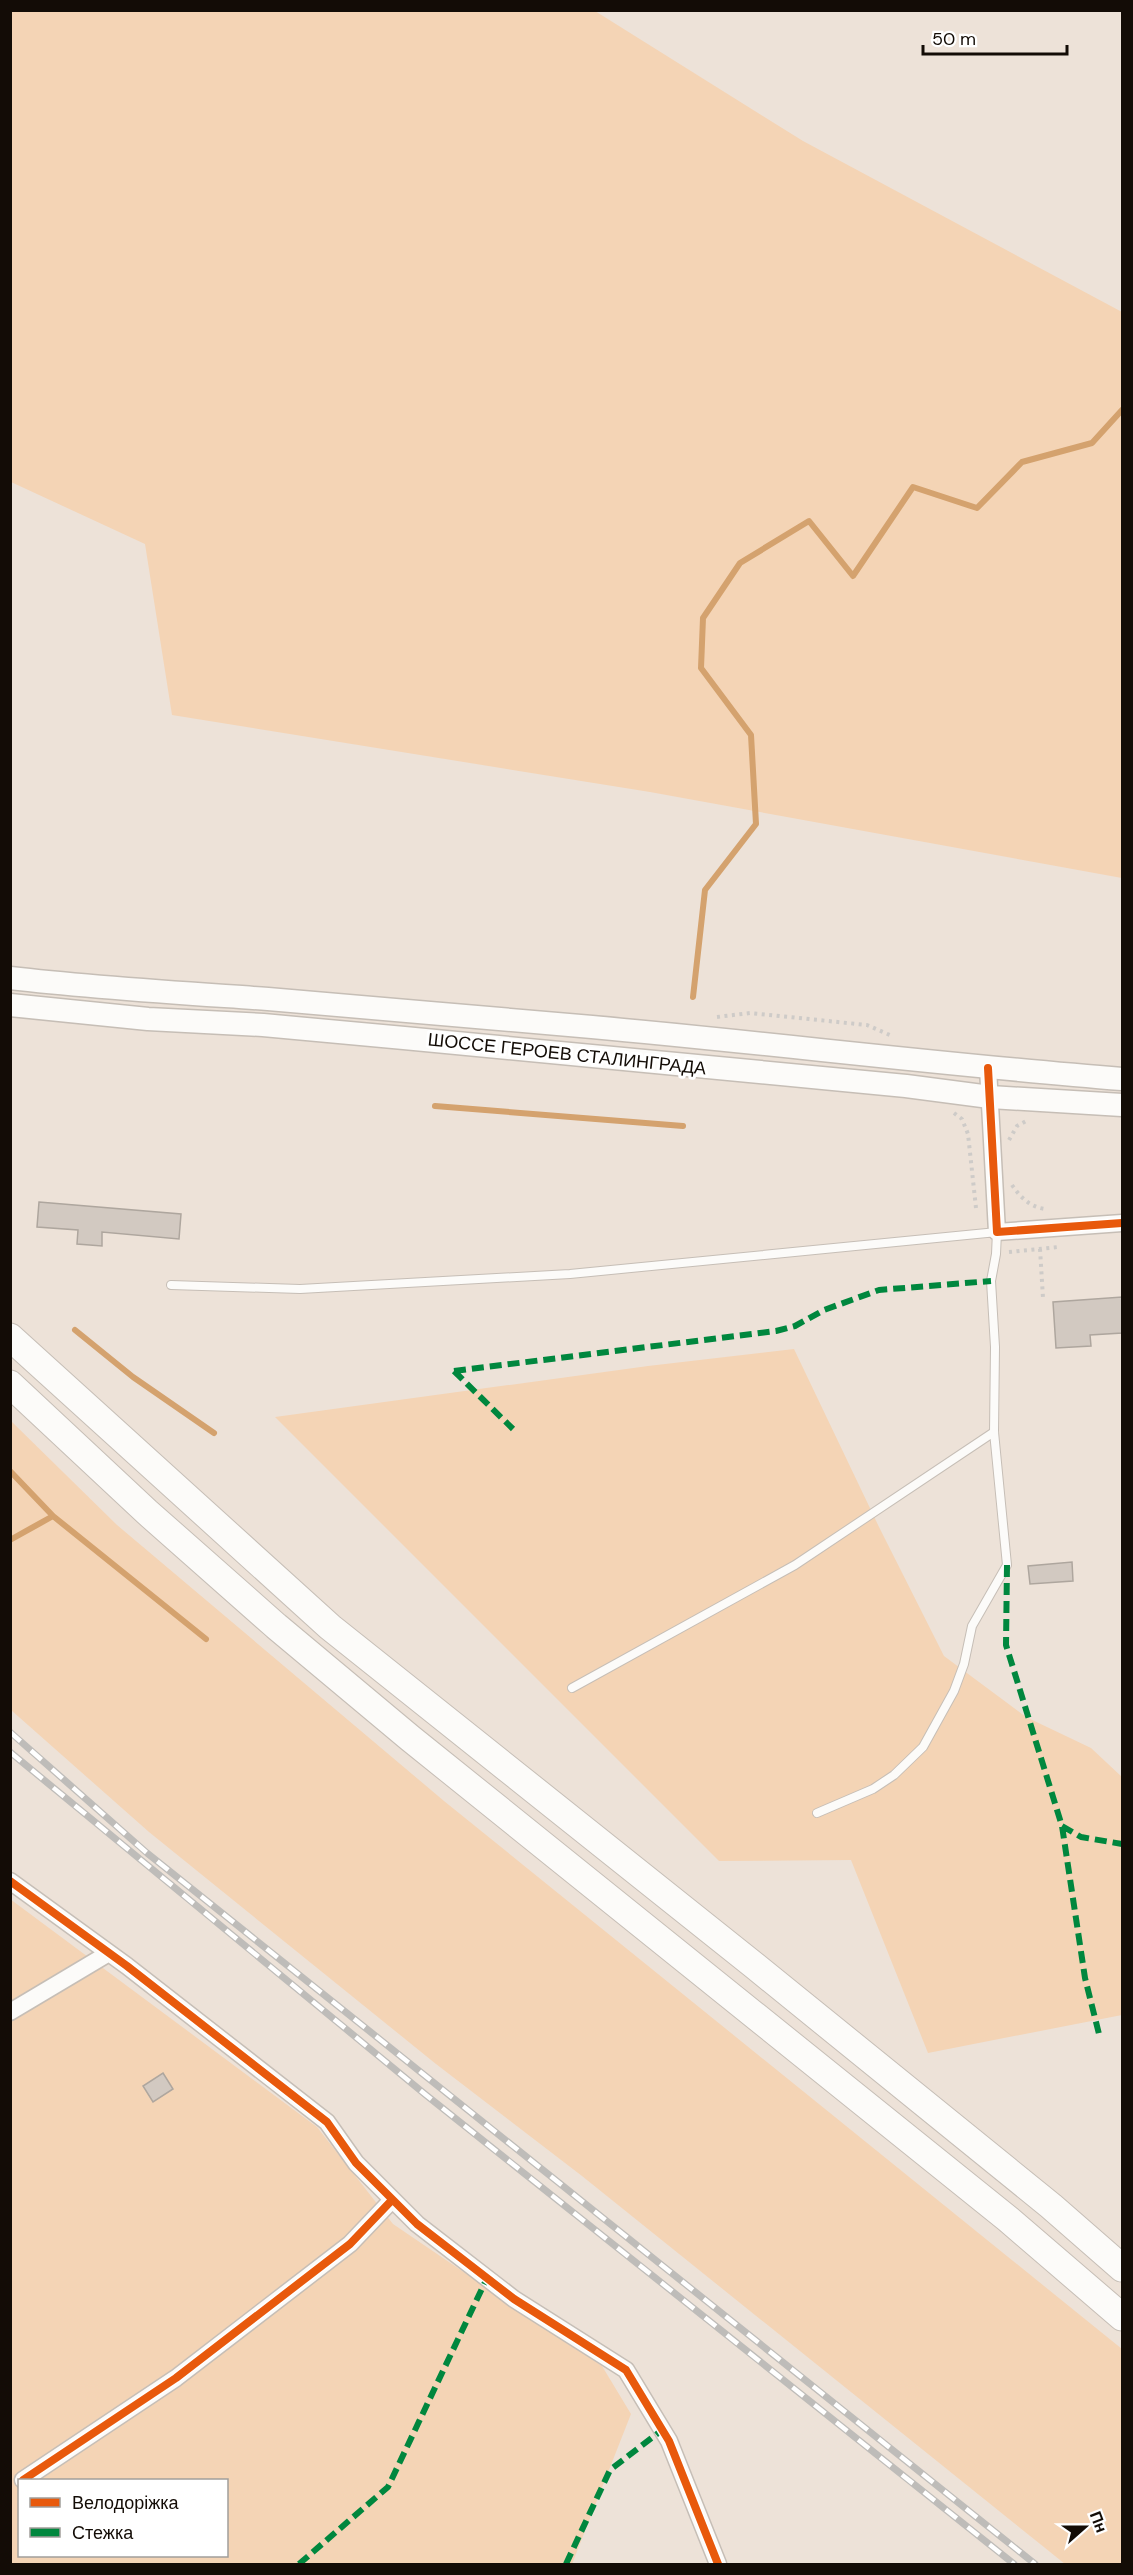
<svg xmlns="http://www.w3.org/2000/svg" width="1133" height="2575" font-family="'DM Sans',sans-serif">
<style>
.green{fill:#f4d4b5;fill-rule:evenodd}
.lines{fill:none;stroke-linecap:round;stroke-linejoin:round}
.stream{stroke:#d4a26e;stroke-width:6}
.building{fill:#d2c9c1;stroke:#aea69e;stroke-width:1.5}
.service-casing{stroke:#c6beb6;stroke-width:10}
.minor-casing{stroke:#c6beb6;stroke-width:19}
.secondary-casing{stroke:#c6beb6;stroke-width:25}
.trunk-casing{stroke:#c6beb6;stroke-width:29}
.path{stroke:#cecbc8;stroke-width:4;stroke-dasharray:3 4.5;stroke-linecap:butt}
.service{stroke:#fcfbf9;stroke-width:8}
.minor{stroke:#fcfbf9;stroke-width:16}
.secondary{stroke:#fcfbf9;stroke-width:22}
.trunk{stroke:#fcfbf9;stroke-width:27}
.rail-casing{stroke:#bebcb9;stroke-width:7}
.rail{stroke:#fff;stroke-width:4.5;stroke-dasharray:14;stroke-linecap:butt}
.quiet{stroke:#00873e;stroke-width:6;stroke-dasharray:12 6;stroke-linecap:butt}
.cycleway-casing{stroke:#fff;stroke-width:11}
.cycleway{stroke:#e8590c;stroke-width:8}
.labels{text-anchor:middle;stroke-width:6;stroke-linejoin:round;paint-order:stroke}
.street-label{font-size:18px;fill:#130c06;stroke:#fff}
</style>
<rect width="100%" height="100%" fill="#ede2d8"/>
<path class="green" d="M11 10 595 11 803 141 1122 312V878L650 792 172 715 145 544 11 482Z
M794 1349 879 1527 944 1656 1026 1717 1091 1748 1122 1777V2015L928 2053 851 1860 719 1861 275 1417 648 1366Z
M11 1421 117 1525 444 1801 1122 2349V2564H1065L582 2176 436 2064 149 1832 11 1710Z
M10 1899 317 2127 393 2224 602 2366 631 2414 572 2564H11ZM20 2480H226V2556H20Z"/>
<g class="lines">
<path class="stream" d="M693 997 705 890 756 824 751 735 701 668 703 618 740 563 809 521 853 576 913 487 977 508 1022 462 1092 443 1122 410
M435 1106 683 1126
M75 1330 133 1377 214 1433
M10 1471 53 1516 206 1639
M10 1540 53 1516"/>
</g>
<path class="building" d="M39 1202 181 1214 179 1239 102 1232V1246L77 1244 78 1230 37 1227Z
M1122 1297V1333L1090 1335 1091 1346 1056 1348 1053 1302Z
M1072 1562 1073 1581 1030 1584 1028 1566Z
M163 2073 173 2089 153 2102 143 2086Z"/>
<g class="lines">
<defs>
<path id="service" d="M171 1285 300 1289 570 1274 997 1232 996 1254 991 1281 995 1347 994 1432 1007 1565 972 1626 964 1664 954 1691 923 1747 894 1775 873 1789 817 1813
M572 1688 795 1565 994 1432"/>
<path id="minor" d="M988 1068 997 1232 1122 1223
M10 1881 127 1966 327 2122 356 2163 417 2224 514 2299 626 2370 669 2441 718 2564
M10 2012 109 1953
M23 2480 176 2378 350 2244 392 2200"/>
<path id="secondary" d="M10 978C96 988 182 993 268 999 376 1008 484 1018 592 1027 769 1043 945 1065 1122 1079
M10 1005 148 1019 263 1025 404 1038 906 1086 990 1097 1122 1105"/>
<path id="trunk" d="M10 1337 330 1627 755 1966 1051 2206 1122 2268
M10 1384 147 1512 276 1626 410 1738 1008 2219 1122 2317"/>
</defs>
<use href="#service" class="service-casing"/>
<use href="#minor" class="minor-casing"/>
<use href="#secondary" class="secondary-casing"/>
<use href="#trunk" class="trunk-casing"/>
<path class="path" d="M717 1017 750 1013 867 1025 892 1036
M954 1113 962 1119 968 1134 976 1208
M1009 1140 1017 1126 1028 1120
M1012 1185C1020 1197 1030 1207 1045 1209
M1040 1249 1043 1298
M1009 1252 1058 1247"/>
<use href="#service" class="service"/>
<use href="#minor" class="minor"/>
<use href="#secondary" class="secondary"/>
<use href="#trunk" class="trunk"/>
<defs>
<path id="rail" d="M10 1732 147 1853 1035 2564
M10 1752 426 2095 1014 2564"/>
</defs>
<use href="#rail" class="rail-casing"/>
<use href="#rail" class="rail"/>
<path class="quiet" d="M454 1371 776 1331 795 1326 824 1310 879 1290 991 1281
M454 1371 513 1429
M1007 1565 1006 1645 1062 1826 1085 1978 1100 2038
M1062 1826 1081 1837 1122 1844
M299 2564 388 2487 487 2278
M566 2564 610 2470 662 2430"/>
<defs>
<path id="cycleway" d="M988 1068 997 1232 1122 1223
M10 1881 127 1966 327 2122 356 2163 417 2224 514 2299 626 2370 669 2441 718 2564
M23 2480 176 2378 350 2244 392 2200"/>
</defs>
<use href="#cycleway" class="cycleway-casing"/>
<use href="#cycleway" class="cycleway"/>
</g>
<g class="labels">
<g class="street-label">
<text transform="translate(567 1054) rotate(6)" y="6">ШОССЕ ГЕРОЕВ СТАЛИНГРАДА</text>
</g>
</g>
<rect width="1133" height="2575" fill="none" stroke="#130c06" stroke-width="24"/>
<rect x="18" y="2479" width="210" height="78" fill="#ffffff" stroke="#a19e9b" stroke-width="1.5"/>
<rect x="30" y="2498" width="30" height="9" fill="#e8590c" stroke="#a19e9b" stroke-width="1.5"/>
<text x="72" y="2509" font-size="18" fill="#130c06">Велодоріжка</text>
<rect x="30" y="2528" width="30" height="9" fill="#00873e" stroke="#a19e9b" stroke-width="1.5"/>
<text x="72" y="2539" font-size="18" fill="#130c06">Стежка</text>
<g transform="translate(1085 2527) rotate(69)" stroke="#ffffff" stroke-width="4.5" paint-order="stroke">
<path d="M0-4.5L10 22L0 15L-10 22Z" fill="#130c06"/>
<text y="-9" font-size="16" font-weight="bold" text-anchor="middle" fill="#130c06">Пн</text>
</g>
<path d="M923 45v9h144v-9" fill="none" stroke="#130c06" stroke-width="3"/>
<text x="932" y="45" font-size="18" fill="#130c06" stroke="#ffffff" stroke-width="4.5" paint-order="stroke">50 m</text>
</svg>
